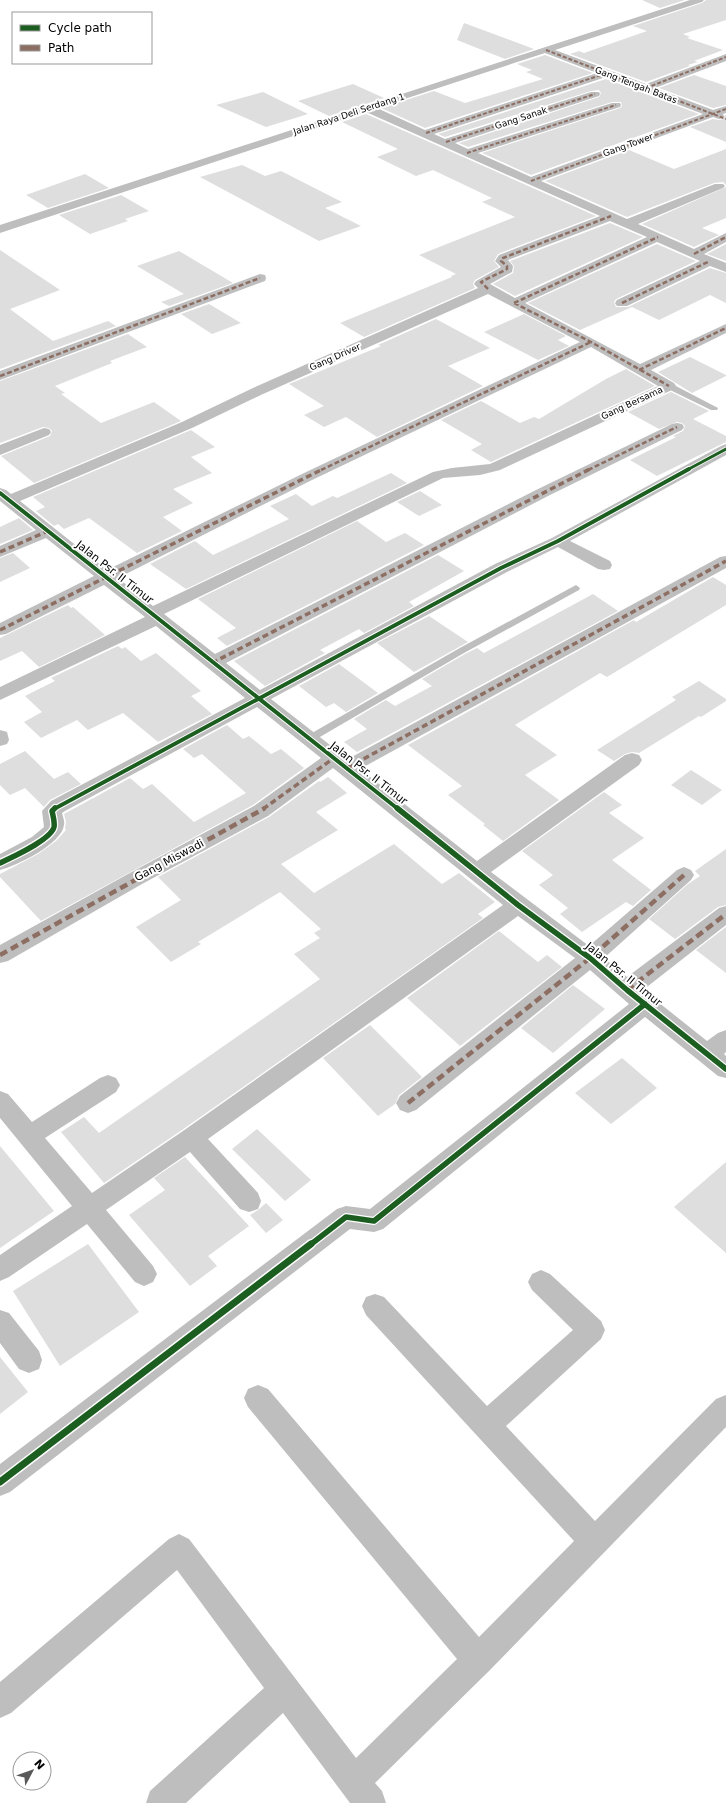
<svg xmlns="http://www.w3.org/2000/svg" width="726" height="1803" font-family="'DejaVu Sans',sans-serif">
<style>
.building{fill:#dedede}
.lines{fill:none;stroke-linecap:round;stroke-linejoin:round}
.service{fill:#bebebe;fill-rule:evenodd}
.minor{fill:#bebebe;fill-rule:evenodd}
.quiet-far3{stroke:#8d6e63;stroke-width:2;stroke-dasharray:4 2;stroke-linecap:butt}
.quiet-far2{stroke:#8d6e63;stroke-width:2.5;stroke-dasharray:5 2.5;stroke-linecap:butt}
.quiet-far1{stroke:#8d6e63;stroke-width:3.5;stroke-dasharray:6 3.5;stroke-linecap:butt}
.quiet{stroke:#8d6e63;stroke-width:4.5;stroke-dasharray:8 4.5;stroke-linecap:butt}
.cycleway-far3-casing{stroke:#fff;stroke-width:4.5}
.cycleway-far2-casing{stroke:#fff;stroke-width:6}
.cycleway-far1-casing{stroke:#fff;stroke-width:8}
.cycleway-casing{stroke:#fff;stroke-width:10}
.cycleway-far3{stroke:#1b5e20;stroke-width:3}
.cycleway-far2{stroke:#1b5e20;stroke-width:4}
.cycleway-far1{stroke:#1b5e20;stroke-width:5.5}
.cycleway{stroke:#1b5e20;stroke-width:7}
.labels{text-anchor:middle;stroke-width:4;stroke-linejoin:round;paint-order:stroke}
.far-street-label{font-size:9px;fill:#000;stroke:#fff}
.street-label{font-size:11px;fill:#000;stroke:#fff}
</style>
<rect width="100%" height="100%" fill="#fff"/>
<path class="building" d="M642 0H685L660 8Z
M706 0H726V20L683 34 690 37 687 38 723 50 694 61 698 62 688 65 690 66 646 82 570 54 579 51 584 53 647 31 633 26 702 3Z
M464 23 534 49 505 59 457 40Z
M545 55 593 73 425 128 381 108 434 91 465 103 543 79 526 72 532 70 517 64Z
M694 75 726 86V105L713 108 659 88Z
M606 79 699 114 531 175 482 153 620 108 622 106 621 102H612L468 147 459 143 599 97 601 93 599 90 591 91 445 137 438 134Z
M353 84 384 98 329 116 298 101Z
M263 92 308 114 266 127 216 105Z
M366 114 596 216 498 254 494 261 499 267 475 280 473 284 475 288 364 337 340 323 452 277 451 276 456 274 419 255 515 217 482 202 492 198 433 170 416 176 377 157 398 149 342 122Z
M725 115H726V142L690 127 713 119 719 120 723 119Z
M726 149V185L723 182 714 183 627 217 545 181 629 150 674 169Z
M242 165 265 176 281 171 342 202 325 208 361 226 319 241 200 177Z
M85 174 109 188 48 208 26 195Z
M726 187V218L702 228 719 235 694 247 642 224Z
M121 195 149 211 125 219 128 221 90 234 59 215Z
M610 223 643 237 515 296 493 284 513 273 514 266 510 261Z
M657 244 696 261 616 299 614 302 616 307H628L710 268 726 273V303L710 295 659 320 632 307 580 330 528 303Z
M726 244V261L707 254Z
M0 250 60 290 10 309 53 341 108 321 116 326 0 369Z
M179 251 233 283 169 306 161 302 184 294 137 266Z
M209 304 241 323 212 334 181 314Z
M524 314 566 336 558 340 569 346 538 360 484 332Z
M436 319 490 348 448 366 483 386 377 437 346 417 324 427 304 415 324 406 289 384 381 346 378 345Z
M128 334 147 347 110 361 112 363 55 386 65 393 61 394 101 423 154 402 181 421 34 483 1 456 50 436 52 431 49 428 43 427 0 443V381Z
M690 357 726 375V376L692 393 658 372Z
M626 369 655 386 491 462 471 450 482 444 441 420 481 401 520 423 534 417 539 419 606 379Z
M671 392 709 411 693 419 726 436V442L657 476 630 460 676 437 673 436 683 431 685 426 682 423 677 422 659 429 628 412Z
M191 430 215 447 191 457 212 473 173 489 193 503 163 517 182 531 137 553 89 518 64 529 58 524 54 526 36 511 45 507 33 497Z
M391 473 407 483 186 589 150 564 195 541 213 555 289 519 270 506 296 494 312 506 333 496 337 498Z
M420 491 442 505 419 516 397 502Z
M19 518 33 530 0 544V527Z
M357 521 386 542 405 533 424 545 227 646 217 638 236 628 198 599Z
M13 553 30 568 0 582V558Z
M438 555 464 571 409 602 414 606 364 633 359 629 320 650 325 653 265 686 234 661Z
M713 577 726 585V605L607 677 600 673 515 725 557 755 525 775 559 800 503 841 483 825 485 824 448 795 462 786 408 745 634 620 636 622Z
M593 594 618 611 357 752 344 742 367 729 354 719 386 700 395 706 432 686 422 679 465 654 477 648 484 653Z
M68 605 71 608 73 607 105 635 39 667 22 651 0 661V638Z
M429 616 468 642 414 672 377 643Z
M118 646 122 649 125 647 141 661 156 653 201 691 191 696 212 714 158 742 123 713 88 730 77 720 41 738 24 722 42 712 25 696 55 681 51 678Z
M339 664 378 693 346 712 334 703 326 707 299 686Z
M699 681 726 699V701L701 717 699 716 639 753 632 752 625 754 614 761 597 750 676 700 672 697Z
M227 725 243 739 249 736 271 754 281 749 304 768 253 805 41 921 0 877V874L38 854 56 841 66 830 65 828 66 822 64 814 130 778 143 789 152 784 194 822 246 793 202 754 194 758 183 749Z
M25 751 54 779 68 772 81 784 50 800 44 807 25 788 10 795 0 785V764Z
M691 770 722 790 702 805 671 785Z
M328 777 347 793 316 812 338 830 281 864 314 893 394 844 442 884 459 873 495 902 478 914 483 918 182 1130 104 1183 61 1132 84 1117 99 1133 320 979 294 954 320 938 314 933 321 929 280 892 198 942 201 944 171 962 136 927 181 900 158 877 269 817 319 781 320 782Z
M604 792 622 805 609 813 644 838 612 860 651 890 633 906 626 902 582 932 560 914 568 908 539 885 553 875 522 851Z
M726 849V905L718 907 675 939 649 919 688 884 700 876 695 871Z
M726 927V973L696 950Z
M499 931 538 962 547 955 562 967 460 1046 407 998Z
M573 985 605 1009 553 1053 521 1028Z
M370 1025 422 1077 399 1095 395 1104 378 1116 323 1058Z
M622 1058 657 1088 611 1124 575 1093Z
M257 1129 311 1180 285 1201 232 1149Z
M0 1146 54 1211 0 1248Z
M185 1157 249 1226 208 1256 217 1266 190 1286 129 1215 165 1190 154 1178Z
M726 1162V1253L674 1207Z
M266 1203 283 1220 266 1233 250 1215 258 1210Z
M88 1244 139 1312 60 1366 13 1291Z
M0 1357 28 1392 0 1414Z"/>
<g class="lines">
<path class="service" d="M666 384H672L718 408 717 410H711L666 388Z
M576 585 580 588 579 590 464 653 313 741 309 742 304 739 305 737 458 649Z"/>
<path class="minor" d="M690 0H704L702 2 555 50 646 84 726 54V61L655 88 713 110 726 106V113L723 114 724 116 723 118 719 119 713 117 541 181 627 219 715 184H723L725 186 723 188 638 224 694 249 726 233V242L704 254 726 263V272L710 266 627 306H617L615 303 617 300 700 261 657 242 525 303 640 364 726 324V333L651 370 674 383 676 386 674 389 500 470 480 475 443 478 164 614 215 654 536 490 672 424 677 423 682 424 684 427 682 430 548 496 226 663 260 690 495 564 552 538 721 446 726 444V455L570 541 610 561 612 565 610 569 604 570 598 569 558 547 507 572 271 699 348 759 720 557 726 556V568L360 769 477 861 625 755 632 753 639 755 642 760 639 765 491 872 589 946 677 870 684 867 691 870 694 875 691 880 604 958 627 977 719 908 726 906V925L643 990 707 1041 718 1033 726 1030V1052L724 1054 726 1056V1078L718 1076 645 1017 383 1229 374 1232 350 1229 10 1492 0 1496V1464L337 1209 346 1206 370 1209 629 1004 590 970 416 1110 408 1113 400 1110 396 1103 400 1096 575 958 518 916 208 1139 258 1193 261 1201 258 1209 249 1212 240 1209 190 1152 106 1210 153 1266 157 1274 153 1282 144 1286 135 1282 87 1224 9 1277 0 1281V1255L72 1206 0 1118V1091L8 1094 32 1122 100 1078 108 1075 116 1078 120 1085 116 1092 45 1138 92 1193 183 1131 503 905 333 768 268 816 142 884 8 961 0 963V945L128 874 254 806 321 758 257 707 65 811 62 813C63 817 65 822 64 825 62 844 16 866 0 870V854L32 837 44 827 42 811 51 801 245 698 156 626 0 700V687L145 617 104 585 6 634 0 635V623L94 576 46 538 0 557V546L36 530 0 501V488L6 490 11 494 182 422 253 388 478 288 474 284 476 281 501 267 495 261 499 255 600 216 366 112 0 233V225ZM545 53 597 73 425 130 377 108ZM606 77 703 114 531 177 478 153 620 107 621 105 620 103H612L468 149 455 143 599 96 600 94 599 92H591L445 139 434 134ZM610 221 647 237 515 298 490 284 512 272 513 266 508 260ZM488 294 580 342 302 474 107 570 20 501 192 428 263 394ZM591 347 658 386 490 464 452 468 433 472 153 606 118 578 312 480Z
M260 274 265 275 266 278 265 281 0 380V371Z
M44 428 49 429 51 432 49 435 0 455V445Z
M0 730 7 732 9 740 7 744 0 746Z
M541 1270 550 1274 601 1321 605 1330 601 1339 506 1426 595 1521 716 1399 726 1395V1427L489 1671 375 1783 382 1791 386 1803H350L283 1713 186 1803H146L150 1791 264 1688 177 1570 11 1713 0 1718V1682L169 1539 179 1534 189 1539 356 1758 457 1659 248 1407 244 1398 248 1389 258 1385 268 1389 479 1637 574 1541 366 1315 362 1306 366 1297 375 1294 384 1297 487 1406 573 1330 532 1290 528 1282 532 1274Z
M0 1310 9 1313 39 1351 42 1360 39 1369 29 1373 19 1369 0 1343Z"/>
<path class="quiet-far3" d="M546 50 726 119
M646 88 726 57
M426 133 607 73
M446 142 595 94
M467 153 616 105
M531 181 726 109"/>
<path class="quiet-far2" d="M694 254 726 237
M488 289 481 282 507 269V266L501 261 503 258 611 216
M514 303 591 342 669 386
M514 303 658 237
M622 303 710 261
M639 370 726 328
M0 376 260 278
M321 470 591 342
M588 470 677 427"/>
<path class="quiet-far1" d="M0 552 48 531
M0 630 323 469
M212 663 590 469
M347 768 726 561
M263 809 334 758"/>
<path class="quiet" d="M0 955 265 808
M627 990 726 914
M408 1103 590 958 684 875"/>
<defs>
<path id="cycleway-far3" d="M687 470 726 449"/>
<path id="cycleway-far2" d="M0 493 398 809
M54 809 501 568 558 541 689 469"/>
<path id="cycleway-far1" d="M397 808 518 905 590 958 627 990 726 1069
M0 863C12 857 51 840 54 827 55 822 53 816 52 811L55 808
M310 1245 346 1217 374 1221 645 1004"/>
<path id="cycleway" d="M0 1482 311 1244"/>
</defs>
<use href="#cycleway-far3" class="cycleway-far3-casing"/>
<use href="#cycleway-far2" class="cycleway-far2-casing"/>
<use href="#cycleway-far1" class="cycleway-far1-casing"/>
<use href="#cycleway" class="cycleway-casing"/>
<use href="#cycleway-far3" class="cycleway-far3"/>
<use href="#cycleway-far2" class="cycleway-far2"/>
<use href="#cycleway-far1" class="cycleway-far1"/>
<use href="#cycleway" class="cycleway"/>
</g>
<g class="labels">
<g class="far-street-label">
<text transform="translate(636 85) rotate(21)" y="3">Gang Tengah Batas</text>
<text transform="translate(349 114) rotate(-18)" y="3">Jalan Raya Deli Serdang 1</text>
<text transform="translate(521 118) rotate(-18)" y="3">Gang Sanak</text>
<text transform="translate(628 145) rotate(-20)" y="3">Gang Tower</text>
<text transform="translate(335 357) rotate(-24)" y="3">Gang Driver</text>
<text transform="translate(632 403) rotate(-25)" y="3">Gang Bersama</text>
</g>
<g class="street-label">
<text transform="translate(115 572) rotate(38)" y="4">Jalan Psr. II Timur</text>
<text transform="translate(369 773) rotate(38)" y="4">Jalan Psr. II Timur</text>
<text transform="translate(169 860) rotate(-28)" y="4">Gang Miswadi</text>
<text transform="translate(624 974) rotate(39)" y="4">Jalan Psr. II Timur</text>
</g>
</g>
<rect x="12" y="12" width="140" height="52" fill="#ffffff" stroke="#999999"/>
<rect x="20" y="25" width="20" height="6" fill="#1b5e20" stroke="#999999"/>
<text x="48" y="32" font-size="12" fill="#000000">Cycle path</text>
<rect x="20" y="45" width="20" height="6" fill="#8d6e63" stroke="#999999"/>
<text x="48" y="52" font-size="12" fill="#000000">Path</text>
<g transform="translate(32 1771) rotate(49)"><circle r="19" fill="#ffffff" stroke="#999999"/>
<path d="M0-3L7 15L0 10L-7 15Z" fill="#595959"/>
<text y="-6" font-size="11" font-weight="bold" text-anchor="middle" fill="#000000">N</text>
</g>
</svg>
